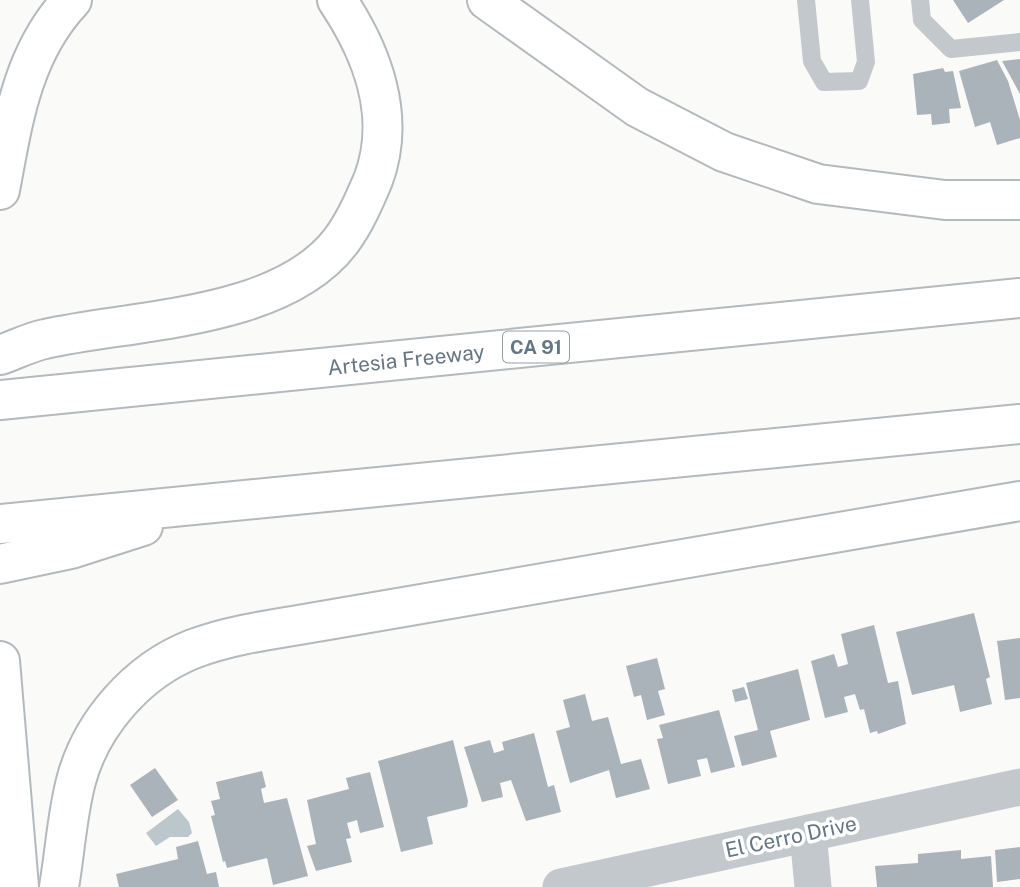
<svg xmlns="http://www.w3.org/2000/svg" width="1020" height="887" font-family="'Public Sans',sans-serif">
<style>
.water{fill:#bbc7cb}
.building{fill:#aab3b9}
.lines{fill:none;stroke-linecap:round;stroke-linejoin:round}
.secondary-casing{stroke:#b3babf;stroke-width:42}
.highway-casing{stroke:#b4b9bd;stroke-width:42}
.lane{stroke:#c3c8cc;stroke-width:18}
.street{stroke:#c3c8cc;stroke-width:37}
.secondary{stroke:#fff;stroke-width:38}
.highway{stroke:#fff;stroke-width:38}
.labels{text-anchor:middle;stroke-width:7;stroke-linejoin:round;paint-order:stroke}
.shield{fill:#fff;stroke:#939fa8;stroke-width:2}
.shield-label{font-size:19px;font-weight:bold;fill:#657683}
.street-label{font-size:21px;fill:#657683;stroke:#fff}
</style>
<rect width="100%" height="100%" fill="#fafaf8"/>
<path class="water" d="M178 809 189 822 192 833 188 837H170L156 846 146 833Z"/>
<path class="building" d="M953 0H1004L968 23Z
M1020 59V94L1002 61Z
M997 60 1008 81 1020 120V138L997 145 990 122 975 127 959 71Z
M943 68 945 72 953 71 961 108 949 109 950 123 932 125 931 114 917 115 913 74Z
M974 613 990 677 986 679 992 704 960 712 954 685 912 695 896 632Z
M874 625 888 683 898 681 906 724 878 734 877 731 870 733 864 709 860 710 855 694 844 697 848 712 825 718 811 661 834 654 838 667 848 664 841 634Z
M1020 638V698L1005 700 997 641Z
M657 658 665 689 658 691 665 715 647 720 641 695 634 697 626 666Z
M798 669 810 720 770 731 777 757 742 766 734 736 758 730 746 683Z
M744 687 748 699 735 702 732 690Z
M585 694 592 721 608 717 621 764 641 759 650 789 616 798 609 770 570 783 556 731 570 727 563 700Z
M719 710 735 767 711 773 707 758 697 760 701 776 668 784 657 739 663 738 659 725Z
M534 733 548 787 554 785 561 812 526 821 511 780 500 783 503 797 482 802 464 747 490 740 494 753 504 750 502 742Z
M453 740 468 801 467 807 427 817 433 844 401 852 378 761Z
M155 768 178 800 152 817 130 785Z
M262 771 266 787 261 789 264 803 287 798 308 876 273 885 267 858 227 868 225 861 223 862 211 816 215 815 211 801 220 799 216 782Z
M370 772 384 827 360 833 357 820 347 823 351 838 346 839 352 862 316 871 307 846 316 844 307 800 349 789 346 778Z
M198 841 207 874 216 872 219 887H119L116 874 178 859 176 847Z
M1020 847V879L997 882 995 850Z
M961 850V859L991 856 993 887H877L875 866 918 863V854Z"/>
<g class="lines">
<defs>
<path id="secondary" d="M0 661 19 887"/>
<path id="highway" d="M487 0 637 107 724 152 818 184 945 200H1020
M0 190C13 121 22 53 72 0
M0 355C15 350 30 342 45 339 134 319 281 320 341 241 355 222 364 201 373 180 397 117 372 52 337 0
M0 400 1020 298
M0 524 1020 424
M0 564 71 549 143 526
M59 887C65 852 67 815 76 781 91 724 137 671 193 649 235 633 284 628 328 620L1020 501"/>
</defs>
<use href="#secondary" class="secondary-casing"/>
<use href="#highway" class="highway-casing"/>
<path class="lane" d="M806 0 812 61 824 82 859 81 866 62 860 0
M920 0 922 20 951 49 1020 42"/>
<path class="street" d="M808 833 813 887
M561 887 1020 787"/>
<use href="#secondary" class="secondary"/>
<use href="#highway" class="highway"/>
</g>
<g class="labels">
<rect class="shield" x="503" y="331.5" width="66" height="31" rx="5"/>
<g class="shield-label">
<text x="536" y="354">CA 91</text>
</g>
<g class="street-label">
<text transform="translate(406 360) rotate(-6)" y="7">Artesia Freeway</text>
<text transform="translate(791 837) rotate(-12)" y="7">El Cerro Drive</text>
</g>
</g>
</svg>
